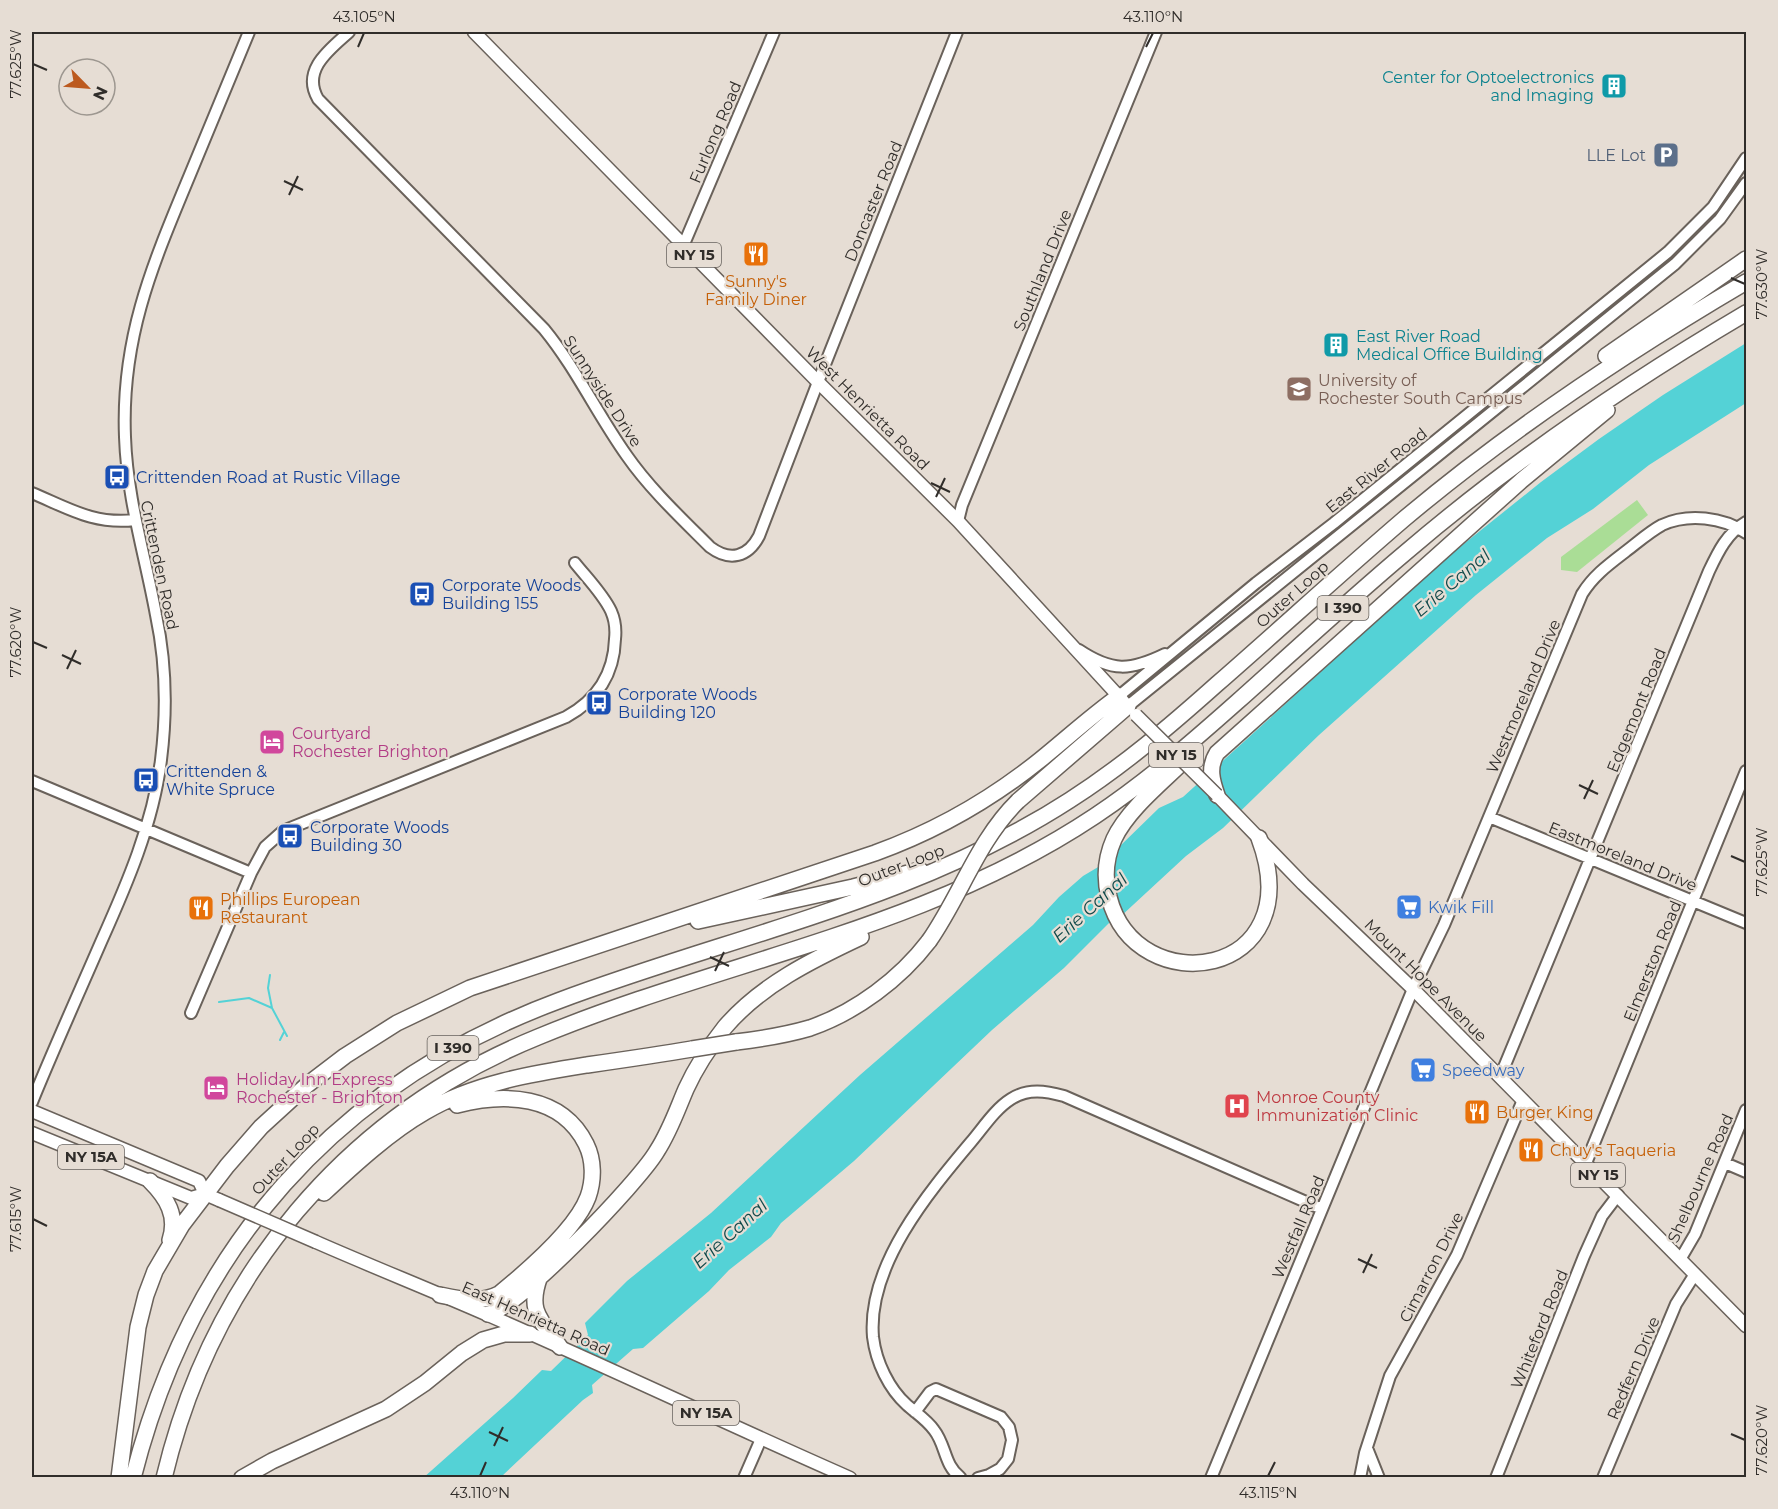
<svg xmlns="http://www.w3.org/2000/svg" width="1778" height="1509" font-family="Montserrat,sans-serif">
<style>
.green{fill:#aadd96}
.water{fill:#54d2d6}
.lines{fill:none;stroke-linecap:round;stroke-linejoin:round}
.stream{stroke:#54d2d6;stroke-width:2}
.minor-casing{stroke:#6a625b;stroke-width:14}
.major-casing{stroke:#6a625b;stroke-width:15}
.highway-casing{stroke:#6a625b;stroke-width:18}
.minor{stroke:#fff;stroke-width:10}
.major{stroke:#fff;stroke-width:12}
.highway{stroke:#fff;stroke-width:15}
.major-bridge-casing{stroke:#6a625b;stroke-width:15;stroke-linecap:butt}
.highway-bridge-casing{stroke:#6a625b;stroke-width:18;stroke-linecap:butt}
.major-bridge{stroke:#fff;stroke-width:12}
.highway-bridge{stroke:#fff;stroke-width:15}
.ticks{fill:none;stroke:#302d2a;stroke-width:2}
.labels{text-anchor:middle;stroke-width:4.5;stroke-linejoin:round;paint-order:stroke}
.shield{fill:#e6ddd4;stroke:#67625d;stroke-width:1.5}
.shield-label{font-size:15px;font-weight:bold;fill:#302d2a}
.culture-label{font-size:16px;fill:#0d838f;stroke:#e6ddd4;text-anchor:end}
.street-label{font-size:16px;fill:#302d2a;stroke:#e6ddd4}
.service-label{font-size:16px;fill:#4e5e75;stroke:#e6ddd4;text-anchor:end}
.food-label{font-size:16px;fill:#c56008;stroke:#e6ddd4;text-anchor:start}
.education-label{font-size:16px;fill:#785e54;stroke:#e6ddd4;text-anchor:start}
.transit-label{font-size:16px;fill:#164399;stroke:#e6ddd4;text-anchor:start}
.hotel-label{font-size:16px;fill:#b23c85;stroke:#e6ddd4;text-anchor:start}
.shop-label{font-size:16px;fill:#366cbe;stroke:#e6ddd4;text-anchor:start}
.health-label{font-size:16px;fill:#be3a42;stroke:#e6ddd4;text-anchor:start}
.water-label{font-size:18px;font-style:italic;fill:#10494a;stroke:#e6ddd4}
.neatline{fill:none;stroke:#302d2a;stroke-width:2}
.ticks-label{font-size:15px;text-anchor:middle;fill:#302d2a}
</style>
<rect width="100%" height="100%" fill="#e6ddd4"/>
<path class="green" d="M1637 500 1648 515 1577 572 1561 570V557Z"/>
<path class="water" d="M1746 343V403L1649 465 1593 509 1547 538 1476 595 1319 735 1223 828 1186 856 1120 917 1109 923 1064 968 992 1030 854 1161 781 1223 771 1237 729 1270 709 1291 643 1348 633 1349 592 1385 593 1393 583 1400 502 1476 500 1478H423L513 1398 542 1370 551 1371 588 1335 585 1323 627 1281 711 1213 860 1075 1033 925 1059 897 1083 876 1110 860 1120 846 1159 808 1183 797 1445 559 1541 482 1599 439 1663 395Z"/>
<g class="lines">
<path class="stream" d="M270 975 268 988 272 1008
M219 1002 249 998 272 1008 287 1036
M280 1040 284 1032"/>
<defs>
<path id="minor" d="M349 32C330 49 301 70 318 99L544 329C576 368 597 414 627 456 650 489 681 518 710 547 730 562 748 557 759 536L818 382 957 32
M684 244 774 32
M32 493C68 508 94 525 135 520
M958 521 962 505 1156 32
M1079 650C1112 672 1130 671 1165 654
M1119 696 1256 583 1334 523 1668 252 1713 207 1746 158
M1128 706 1675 264 1720 219 1746 183
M32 781 251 873
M1489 817 1746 923
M191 1013 251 873 265 847 283 831 566 717C597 700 614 674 615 639 616 630 615 620 611 611 603 594 587 578 575 563
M1500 1077 1709 571C1718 552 1727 533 1746 522
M32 1102C54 1048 78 995 101 942 127 884 153 824 161 760 167 712 166 662 156 615 145 555 127 498 125 437 121 338 152 266 189 177 209 129 229 80 249 32
M1586 1163 1746 771
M1725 1163 1746 1172
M1681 1258 1695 1234 1746 1110
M915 1412 930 1392 936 1389 1001 1417 1009 1427 1012 1440 1008 1459 1000 1469 989 1475 978 1478
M1367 1448 1379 1478
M960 1477C944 1465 946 1445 934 1430 927 1420 916 1413 907 1405 889 1389 876 1362 873 1337 867 1266 928 1193 971 1142 983 1128 995 1109 1011 1099 1028 1088 1046 1091 1064 1096L1322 1209
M744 1478 761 1439
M1211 1478 1413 989 1444 925 1582 594C1593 576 1608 565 1625 552 1637 543 1649 532 1662 525 1688 513 1723 517 1746 533
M1360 1478 1365 1453 1390 1376 1457 1255 1523 1100
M1496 1478 1584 1256 1602 1216 1618 1195
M1603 1478 1676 1304 1695 1274"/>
<path id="major" d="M474 32 818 382 958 521 1123 701
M1217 795 1303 884 1413 989 1746 1326
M32 1111 199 1181 205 1194
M32 1133 191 1198 205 1194 219 1200
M316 1242C373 1267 431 1290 488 1315 610 1368 729 1425 850 1478"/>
<path id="highway" d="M1606 356 1746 259
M1187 758C1164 781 1128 809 1114 839 1106 857 1104 877 1109 897 1136 1004 1312 979 1259 838
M1217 795C1212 781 1208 767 1217 753L1522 480 1607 410
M1018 801 1128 706
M698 921 853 887 920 870
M736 1042C761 1039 786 1035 810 1028 856 1012 900 979 929 941
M150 1181C167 1198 178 1216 170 1240
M324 1193C354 1165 390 1132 425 1112 474 1083 531 1074 587 1065 622 1060 657 1055 692 1049
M540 1276C527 1311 540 1319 560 1347
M440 1295C459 1299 480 1304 499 1294 526 1272 576 1229 588 1197 594 1180 594 1160 586 1144 561 1094 504 1093 457 1105
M488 1314C518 1308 639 1182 657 1151 670 1131 677 1110 686 1089 696 1067 710 1046 725 1027 761 985 812 960 861 937
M119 1478 138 1327 146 1295 155 1271 182 1225 227 1166 261 1127 307 1085 345 1056 397 1023 470 988 875 853C936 831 989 801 1040 760 1066 739 1091 716 1119 696
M133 1478C191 1248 336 1084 558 1001 730 936 914 901 1070 800 1123 766 1170 726 1217 684 1280 629 1341 573 1404 519 1511 429 1627 352 1746 282
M164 1478C212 1276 346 1115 538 1037 724 960 924 930 1095 816 1146 782 1192 742 1237 702 1293 652 1348 601 1405 553 1511 462 1626 384 1746 313
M242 1478 272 1461 386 1409 425 1383 462 1353 483 1340 504 1334H530"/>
</defs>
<use href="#minor" class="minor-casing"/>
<use href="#major" class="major-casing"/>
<use href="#highway" class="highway-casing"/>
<use href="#minor" class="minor"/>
<use href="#major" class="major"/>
<use href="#highway" class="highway"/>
<defs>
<path id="major-bridge" d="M1136 715 1217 795
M219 1200 316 1242"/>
<path id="highway-bridge" d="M929 941C961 895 978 840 1018 801
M692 1049 736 1042"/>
</defs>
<use href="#major-bridge" class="major-bridge-casing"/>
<use href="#highway-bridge" class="highway-bridge-casing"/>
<use href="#major-bridge" class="major-bridge"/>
<use href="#highway-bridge" class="highway-bridge"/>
</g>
<path class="ticks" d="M358 47 364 33M1146 47 1153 33M33 64 47 70M284 181 303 190M289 195 298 176M1731 278 1745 284M931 483 950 492M936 497 945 478M33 642 47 648M62 655 81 664M67 669 76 650M1579 785 1598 794M1584 799 1593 780M1731 856 1745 862M710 957 729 966M715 971 724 952M33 1219 47 1226M1358 1259 1377 1268M1363 1273 1372 1254M489 1432 508 1441M1731 1434 1745 1440M494 1446 503 1427M480 1476 486 1462M1268 1476 1275 1462"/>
<defs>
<symbol id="building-square" viewBox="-11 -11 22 22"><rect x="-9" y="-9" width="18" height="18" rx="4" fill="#0f9aa8" stroke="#e6ddd4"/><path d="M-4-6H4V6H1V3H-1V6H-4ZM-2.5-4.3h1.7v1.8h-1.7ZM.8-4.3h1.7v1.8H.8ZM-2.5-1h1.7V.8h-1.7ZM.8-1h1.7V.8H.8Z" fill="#fff"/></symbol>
<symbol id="parking-square" viewBox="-11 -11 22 22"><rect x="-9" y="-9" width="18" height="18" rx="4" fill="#5c6f8a" stroke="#e6ddd4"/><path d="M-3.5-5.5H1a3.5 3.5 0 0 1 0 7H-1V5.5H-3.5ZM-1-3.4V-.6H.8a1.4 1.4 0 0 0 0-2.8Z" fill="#fff"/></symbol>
<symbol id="restaurant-square" viewBox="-11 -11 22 22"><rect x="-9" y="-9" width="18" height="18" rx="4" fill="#e8710a" stroke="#e6ddd4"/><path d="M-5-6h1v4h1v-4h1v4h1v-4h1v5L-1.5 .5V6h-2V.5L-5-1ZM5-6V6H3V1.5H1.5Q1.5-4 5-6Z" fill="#fff"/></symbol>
<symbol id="university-square" viewBox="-11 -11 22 22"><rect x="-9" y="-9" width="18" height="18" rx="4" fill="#8d6e63" stroke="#e6ddd4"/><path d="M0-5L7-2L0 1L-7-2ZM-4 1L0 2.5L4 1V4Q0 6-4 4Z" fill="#fff"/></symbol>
<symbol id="bus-square" viewBox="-11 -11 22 22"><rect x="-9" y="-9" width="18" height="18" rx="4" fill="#1a4fb4" stroke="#e6ddd4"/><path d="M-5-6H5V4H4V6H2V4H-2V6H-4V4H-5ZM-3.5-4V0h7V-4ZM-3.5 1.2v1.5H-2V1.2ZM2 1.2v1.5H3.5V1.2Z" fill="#fff"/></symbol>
<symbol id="hotel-square" viewBox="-11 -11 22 22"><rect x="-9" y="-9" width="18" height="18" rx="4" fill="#d1479c" stroke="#e6ddd4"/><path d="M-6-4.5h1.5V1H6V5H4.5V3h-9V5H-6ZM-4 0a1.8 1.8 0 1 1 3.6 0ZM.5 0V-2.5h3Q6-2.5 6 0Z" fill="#fff"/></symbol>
<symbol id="supermarket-square" viewBox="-11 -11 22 22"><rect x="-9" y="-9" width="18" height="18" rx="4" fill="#3f7fe0" stroke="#e6ddd4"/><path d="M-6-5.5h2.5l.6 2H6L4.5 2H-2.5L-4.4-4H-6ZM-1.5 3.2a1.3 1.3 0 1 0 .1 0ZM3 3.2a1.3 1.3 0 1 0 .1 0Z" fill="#fff"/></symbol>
<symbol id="hospital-square" viewBox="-11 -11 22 22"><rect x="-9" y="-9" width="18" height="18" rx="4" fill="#e0444e" stroke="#e6ddd4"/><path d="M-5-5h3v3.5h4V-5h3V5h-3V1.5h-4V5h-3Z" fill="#fff"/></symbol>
</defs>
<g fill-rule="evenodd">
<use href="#building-square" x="1599" y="71" width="30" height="30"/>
<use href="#parking-square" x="1651" y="140" width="30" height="30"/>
<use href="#restaurant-square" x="741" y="239" width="30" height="30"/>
<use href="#building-square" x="1321" y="330" width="30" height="30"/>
<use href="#university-square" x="1284" y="374" width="30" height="30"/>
<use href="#bus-square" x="102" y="462" width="30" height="30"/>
<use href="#bus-square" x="407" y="579" width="30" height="30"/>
<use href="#bus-square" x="584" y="688" width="30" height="30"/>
<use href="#hotel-square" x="257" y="727" width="30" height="30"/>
<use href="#bus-square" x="131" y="765" width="30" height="30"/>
<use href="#bus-square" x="275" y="821" width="30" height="30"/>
<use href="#supermarket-square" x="1394" y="892" width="30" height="30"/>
<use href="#restaurant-square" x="186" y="893" width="30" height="30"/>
<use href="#supermarket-square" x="1408" y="1055" width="30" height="30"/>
<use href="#hotel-square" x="201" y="1073" width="30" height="30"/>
<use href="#hospital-square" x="1222" y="1091" width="30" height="30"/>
<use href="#restaurant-square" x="1462" y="1097" width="30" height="30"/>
<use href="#restaurant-square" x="1516" y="1135" width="30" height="30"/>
</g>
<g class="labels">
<g class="shield">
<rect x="667" y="243" width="54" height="24" rx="4.5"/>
<rect x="1317.5" y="596" width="51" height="24" rx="4.5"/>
<rect x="1149" y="743" width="54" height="24" rx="4.5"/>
<rect x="427.5" y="1036" width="51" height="24" rx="4.5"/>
<rect x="58" y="1145" width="66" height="24" rx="4.5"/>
<rect x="1571" y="1163" width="54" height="24" rx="4.5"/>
<rect x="673" y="1401" width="66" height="24" rx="4.5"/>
</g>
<g class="shield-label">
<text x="694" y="260">NY 15</text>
<text x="1343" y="613">I 390</text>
<text x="1176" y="760">NY 15</text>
<text x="453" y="1053">I 390</text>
<text x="91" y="1162">NY 15A</text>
<text x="1598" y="1180">NY 15</text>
<text x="706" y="1418">NY 15A</text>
</g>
<g class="culture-label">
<text x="1594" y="83">Center for Optoelectronics<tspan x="1594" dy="18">and Imaging</tspan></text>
<text x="1356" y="342" text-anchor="start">East River Road<tspan x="1356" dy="18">Medical Office Building</tspan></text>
</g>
<g class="street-label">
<text transform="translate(715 132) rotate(-67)" y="6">Furlong Road</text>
<text transform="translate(873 201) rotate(-68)" y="6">Doncaster Road</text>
<text transform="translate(1042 270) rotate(-68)" y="6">Southland Drive</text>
<text transform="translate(603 391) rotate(57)" y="6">Sunnyside Drive</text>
<text transform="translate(868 408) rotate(45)" y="6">West Henrietta Road</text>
<text transform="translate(1376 470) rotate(-39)" y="6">East River Road</text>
<text transform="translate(160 565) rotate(78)" y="6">Crittenden Road</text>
<text transform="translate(1292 594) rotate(-42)" y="6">Outer Loop</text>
<text transform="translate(1523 696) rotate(-67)" y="6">Westmoreland Drive</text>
<text transform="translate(1636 710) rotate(-68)" y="6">Edgemont Road</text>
<text transform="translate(1623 856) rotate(22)" y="6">Eastmoreland Drive</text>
<text transform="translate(901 865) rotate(-21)" y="6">Outer Loop</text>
<text transform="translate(1652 961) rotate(-68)" y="6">Elmerston Road</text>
<text transform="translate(1426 980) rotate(45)" y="6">Mount Hope Avenue</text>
<text transform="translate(285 1159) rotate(-47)" y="6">Outer Loop</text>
<text transform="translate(1700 1178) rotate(-66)" y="6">Shelbourne Road</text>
<text transform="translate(1298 1227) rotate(-67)" y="6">Westfall Road</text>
<text transform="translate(1431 1267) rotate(-63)" y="6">Cimarron Drive</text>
<text transform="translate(536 1318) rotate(24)" y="6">East Henrietta Road</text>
<text transform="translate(1539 1329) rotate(-68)" y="6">Whiteford Road</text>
<text transform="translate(1633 1368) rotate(-67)" y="6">Redfern Drive</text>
</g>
<g class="service-label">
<text x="1646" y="161">LLE Lot</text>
</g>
<g class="food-label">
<text x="756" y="287" text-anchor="middle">Sunny's<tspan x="756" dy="18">Family Diner</tspan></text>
<text x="220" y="905">Phillips European<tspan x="220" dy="18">Restaurant</tspan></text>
<text x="1496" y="1118">Burger King</text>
<text x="1550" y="1156">Chuy's Taqueria</text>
</g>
<g class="education-label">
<text x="1318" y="386">University of<tspan x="1318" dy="18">Rochester South Campus</tspan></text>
</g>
<g class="transit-label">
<text x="136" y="483">Crittenden Road at Rustic Village</text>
<text x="442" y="591">Corporate Woods<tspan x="442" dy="18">Building 155</tspan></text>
<text x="618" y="700">Corporate Woods<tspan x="618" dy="18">Building 120</tspan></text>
<text x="166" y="777">Crittenden &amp;<tspan x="166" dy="18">White Spruce</tspan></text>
<text x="310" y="833">Corporate Woods<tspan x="310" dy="18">Building 30</tspan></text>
</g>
<g class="hotel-label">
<text x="292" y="739">Courtyard<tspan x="292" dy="18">Rochester Brighton</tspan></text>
<text x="236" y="1085">Holiday Inn Express<tspan x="236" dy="18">Rochester - Brighton</tspan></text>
</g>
<g class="shop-label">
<text x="1428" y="913">Kwik Fill</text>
<text x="1442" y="1076">Speedway</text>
</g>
<g class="health-label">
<text x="1256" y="1103">Monroe County<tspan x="1256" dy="18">Immunization Clinic</tspan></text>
</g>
<g class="water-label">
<text transform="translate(1452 583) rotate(-40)" y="6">Erie Canal</text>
<text transform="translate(1090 908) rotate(-42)" y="6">Erie Canal</text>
<text transform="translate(730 1234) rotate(-42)" y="6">Erie Canal</text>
</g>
</g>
<rect width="1778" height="1509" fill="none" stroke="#e6ddd4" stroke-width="66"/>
<g transform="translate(87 87) rotate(115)"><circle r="28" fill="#e6ddd4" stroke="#9d9790" stroke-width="1.5"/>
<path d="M0-4.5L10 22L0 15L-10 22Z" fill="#bc5a1f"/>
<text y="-9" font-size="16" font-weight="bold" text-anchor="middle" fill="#302d2a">N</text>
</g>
<rect x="33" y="33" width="1712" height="1443" class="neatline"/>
<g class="ticks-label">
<text x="364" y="22">43.105°N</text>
<text x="1153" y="22">43.110°N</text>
<text transform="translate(16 64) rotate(-90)" y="5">77.625°W</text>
<text transform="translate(1762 284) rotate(-90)" y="5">77.630°W</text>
<text transform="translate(16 642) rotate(-90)" y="5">77.620°W</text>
<text transform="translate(1762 862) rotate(-90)" y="5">77.625°W</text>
<text transform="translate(16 1219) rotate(-90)" y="5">77.615°W</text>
<text transform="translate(1762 1440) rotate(-90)" y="5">77.620°W</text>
<text x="480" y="1498">43.110°N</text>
<text x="1268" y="1498">43.115°N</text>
</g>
</svg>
